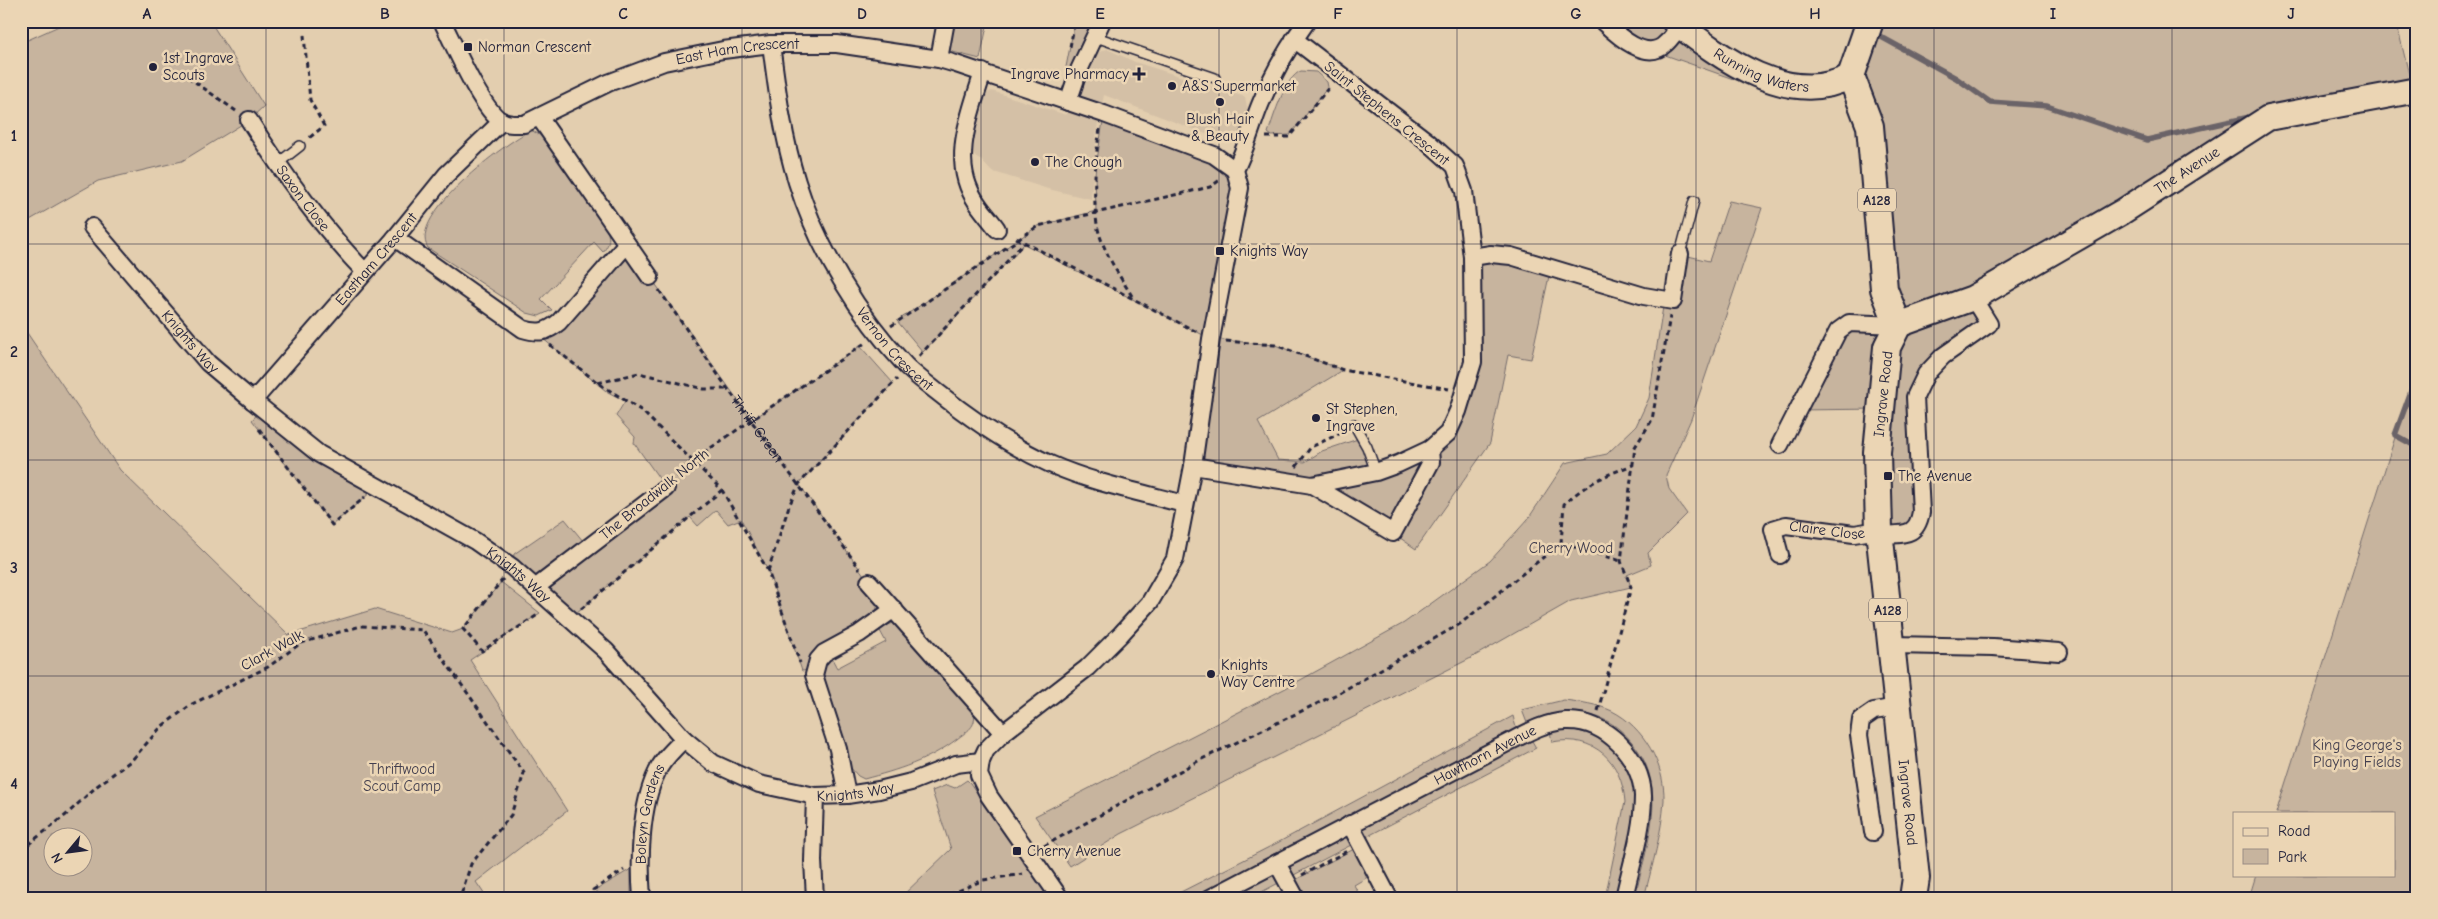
<svg xmlns="http://www.w3.org/2000/svg" width="2438" height="919" font-family="'Comic Neue',sans-serif">
<style>
.built{fill:#d4c0a6}
.green{fill:#c7b49e;stroke:#746b6c;fill-rule:evenodd}
.lines{fill:none;stroke-linecap:round;stroke-linejoin:round}
.stream{stroke:#6b6367;stroke-width:5.5}
.lane-casing{stroke:#22223b;stroke-width:12}
.street-casing{stroke:#22223b;stroke-width:20}
.secondary-casing{stroke:#22223b;stroke-width:28}
.primary-casing{stroke:#22223b;stroke-width:30}
.path{stroke:#22223b;stroke-width:3;stroke-dasharray:5 4;stroke-linecap:butt}
.lane{stroke:#ebd5b4;stroke-width:9}
.street{stroke:#ebd5b4;stroke-width:16}
.secondary{stroke:#ebd5b4;stroke-width:24}
.primary{stroke:#ebd5b4;stroke-width:26}
.grid{fill:none;stroke:#22223b;stroke-width:1;stroke-opacity:0.55}
.poi-dot{fill:#22223b;stroke:#ebd5b4;stroke-width:2}
.labels{text-anchor:middle;stroke-width:5;stroke-linejoin:round;paint-order:stroke}
.shield{fill:#ebd5b4;stroke:#5e585f;stroke-width:1}
.shield-label{font-size:14px;font-weight:bold;fill:#22223b}
.poi-label{font-size:15px;fill:#22223b;stroke:#ebd5b4;text-anchor:start}
.street-label{font-size:15px;fill:#22223b;stroke:#ebd5b4}
.park-label{font-size:15px;fill:#433f4f;stroke:#ebd5b4}
.neatline{fill:none;stroke:#22223b;stroke-width:2}
.grid-label{font-size:16px;text-anchor:middle;font-weight:bold;fill:#22223b}
</style>
<rect width="100%" height="100%" fill="#e3ceaf"/>
<filter id="ink" filterUnits="userSpaceOnUse"><feTurbulence type="fractalNoise" baseFrequency=".02" numOctaves="2"/><feDisplacementMap in="SourceGraphic" scale="10" xChannelSelector="R" yChannelSelector="G"/><feConvolveMatrix kernelMatrix="1 2 1 2 8 2 1 2 1" color-interpolation-filters="sRGB"/></filter>
<g filter="url(#ink)">
<path class="built" d="M1107 49 1135 62 1245 97 1248 112 1242 130 1228 139 1214 137 1104 95 1097 128 1091 199 1048 189 991 171 981 160 969 152 981 95 992 91 1066 115 1086 82 1088 67 1097 53Z"/>
<path class="green" d="M70 21H210L264 106 249 120 182 161 98 181 21 225V43Z
M946 21H988L980 59 941 49Z
M1075 21H1102L1079 70 1066 67Z
M1602 21H1674L1742 68 1739 81 1651 50Z
M1909 21H2396L2413 91 2247 131 1973 298 1989 324 1943 356 1915 397 1918 526 1879 535 1881 409 1797 410 1838 331 1897 324 1862 105 1868 29 1908 26Z
M1301 71 1316 72 1327 82 1328 87 1290 135 1272 136 1268 133C1274 116 1285 77 1301 71Z
M1104 114 1235 170 1212 339 1275 345 1343 370 1258 422 1278 460 1305 462 1322 451 1361 438 1376 472 1431 458 1473 362 1472 257 1551 267 1531 359 1508 355 1490 443 1416 549 1393 533 1312 485 1193 466 1211 339 1024 244 923 352 897 321 1038 226 1096 211 1095 174Z
M531 130 545 138 605 226C610 237 611 242 603 252L594 242 541 299 552 310 539 316 527 313 428 248C407 216 505 143 531 130Z
M1729 201 1762 208 1691 419 1666 475 1669 489 1687 514 1648 553 1651 565 1627 575 1631 587 1571 601 1471 658 1121 834 1070 866 1035 816 1284 689 1404 623 1490 561 1528 519 1565 463 1607 454 1636 426 1649 398 1664 300 1680 254 1709 261Z
M627 244 752 420 860 346 893 383 799 484 869 582 878 599 876 615 808 670 802 671 768 571 741 519 728 524 716 510 698 526 690 517 570 618 512 567 514 554 565 519 588 547 666 488 634 443 635 437 616 416 625 401 606 391 536 333 556 325Z
M21 324 120 470 289 635 375 609 452 633 463 629 501 582 540 613 470 660 567 811 476 882 487 898H21ZM52 836H82V866H52Z
M2417 368V898H2249L2256 875H2394V813H2276Z
M262 409 377 487 332 525 252 420Z
M893 623 900 625 974 712C977 727 967 731 957 739 928 761 898 770 864 779L858 776 848 765 820 670 830 655 837 668 886 642 879 629Z
M1564 700C1580 702 1597 704 1612 711 1644 727 1665 765 1664 800 1662 833 1652 866 1644 898H1635C1646 845 1671 787 1631 741 1621 729 1609 720 1594 716 1570 710 1549 711 1527 723L1522 710Z
M1513 716 1516 728 1192 898H1169L1279 842Z
M1571 729 1600 737 1623 759 1632 775 1637 802 1617 898H1605L1625 802C1622 761 1594 734 1552 742L1550 731Z
M1531 739 1536 748 1250 898H1227Z
M967 780 970 783 1050 898H900L951 849 932 791 947 785 955 788Z
M1354 849 1371 875 1354 885 1361 898H1303L1294 883 1297 879Z
M631 869V898H601L596 890Z"/>
<g class="lines">
<path class="stream" d="M1874 33 1956 78 1990 102 2047 106 2147 140 2254 116
M2417 375 2395 435 2417 447"/>
<defs>
<path id="lane" d="M1096 37 1215 78
M277 164 300 146
M1680 254 1694 201
M1354 424 1367 447 1376 472"/>
<g id="street">
<path id="s2" d="M442 21C454 45 481 108 501 121 508 125 516 124 524 124L608 83 664 62 723 50 771 44H837L939 59 956 64 1104 114 1214 155 1235 170"/>
<path d="M1602 21C1616 34 1646 63 1665 44 1671 39 1675 32 1680 26"/>
<path id="s3" d="M771 44C777 90 783 138 797 182 818 249 858 315 906 366 915 375 926 383 936 391 971 419 1008 445 1050 464 1093 483 1139 492 1184 504"/>
<path d="M939 59 946 21"/>
<path d="M983 72C971 113 950 158 974 198 980 209 990 219 997 229"/>
<path d="M1068 102 1079 70 1102 21"/>
<path d="M539 117 650 277"/>
<path id="s4" d="M249 120C283 174 320 225 364 271"/>
<path id="s5" d="M92 227 208 363 253 401 319 454 475 541 512 567 606 651 684 739 713 763 759 784 815 796 847 795 879 790 911 782 956 764 981 761"/>
<path d="M395 238 523 329C539 334 547 332 559 322L627 244"/>
<path d="M1472 257 1491 254 1511 256 1644 296 1673 301 1680 254"/>
<path id="s6" d="M253 401 395 238 446 175 502 121"/>
<path d="M1780 445 1838 331 1849 323 1898 325"/>
<path d="M1193 466 1312 485 1376 472 1398 464 1430 449 1448 433 1458 411 1473 362 1472 257 1464 191 1455 166 1427 141 1294 39"/>
<path d="M1312 485 1393 533 1431 462 1430 449"/>
<path d="M1879 535C1902 533 1916 539 1921 512L1915 397 1926 374 1943 356 1989 324 1973 298"/>
<path id="s7" d="M1780 555 1773 529 1786 525 1854 534 1879 530"/>
<path d="M869 582 1003 733"/>
<path d="M535 588 666 488"/>
<path d="M1892 645 1993 647 2059 652"/>
<path d="M847 795 838 749 814 675 818 660 824 653 859 634 894 609"/>
<path d="M815 796 813 861 815 898"/>
<path d="M1350 824 1389 898"/>
<path d="M1873 832 1859 735 1861 720 1874 711 1897 707"/>
<path d="M1277 863 1296 898"/>
<path id="s8" d="M642 898C639 860 640 807 657 772 662 760 674 749 684 739"/>
<path d="M1060 898 989 796 979 775 981 761 986 750 1003 733 1087 668 1121 634 1150 602 1175 559 1193 466 1211 339 1240 188 1235 170C1246 149 1251 127 1260 105 1272 75 1288 47 1307 21"/>
<path id="s9" d="M1210 898 1513 740C1530 731 1547 722 1566 721 1606 719 1642 758 1643 796 1643 830 1631 865 1624 898"/>
</g>
<g id="secondary">
<path id="s10" d="M1674 21C1721 58 1790 109 1851 76"/>
<path id="s11" d="M1898 325 1973 298 2122 212 2268 118 2417 90"/>
</g>
<g id="primary">
<path id="s12" d="M1870 21 1851 76 1870 126 1884 289 1898 325 1887 347 1877 452 1879 530 1916 878 1913 898"/>
</g>
</defs>
<use href="#lane" class="lane-casing"/>
<use href="#street" class="street-casing"/>
<use href="#secondary" class="secondary-casing"/>
<use href="#primary" class="primary-casing"/>
<g class="path">
<path d="M786 21 787 29"/>
<path d="M304 35 310 100 324 126 309 138"/>
<path d="M1070 47 1075 21"/>
<path d="M188 77 236 111"/>
<path d="M1100 129C1095 156 1091 210 1100 236 1107 257 1120 277 1132 296"/>
<path d="M1266 137H1289L1330 86"/>
<path d="M1016 238 1197 332"/>
<path id="s1" d="M659 290 728 389 860 569"/>
<path d="M891 326 1038 226 1210 187 1220 180"/>
<path d="M1226 341 1275 345 1343 370 1449 389"/>
<path d="M550 345 598 383 642 411 722 490 768 571 800 663"/>
<path d="M919 356 1024 243"/>
<path d="M598 383 639 373 704 389H727"/>
<path d="M259 429 332 525 365 497"/>
<path d="M1296 467 1311 447 1345 431"/>
<path d="M677 477 693 460 865 343"/>
<path d="M1561 543 1564 504C1586 484 1605 475 1633 465"/>
<path d="M768 571 789 506 799 484 897 379"/>
<path d="M503 579 463 629 482 651 539 614"/>
<path d="M581 609 722 490"/>
<path d="M1598 711 1631 587 1621 561 1635 447 1652 420 1670 316"/>
<path d="M1044 846 1200 760 1339 693 1460 624 1561 543 1621 561"/>
<path d="M21 850 66 815 97 786 132 760 161 727 192 704 268 667 301 643 361 626 423 630 524 773 511 815 471 864 460 898"/>
<path d="M1302 875 1347 851"/>
<path d="M598 898 593 890 624 870"/>
<path d="M942 898 983 880 1023 874"/>
</g>
<use href="#lane" class="lane"/>
<use href="#street" class="street"/>
<use href="#secondary" class="secondary"/>
<use href="#primary" class="primary"/>
</g>
</g>
<path class="grid" d="M266 21V898M504 21V898M742 21V898M981 21V898M1219 21V898M1457 21V898M1696 21V898M1934 21V898M2172 21V898M21 244H2417M21 460H2417M21 676H2417"/>
<g class="poi-dot">
<rect x="463" y="42" width="10" height="10" rx="2.5"/>
<circle cx="153" cy="67" r="5"/>
<path d="M1136.5 66.5h5v5h5v5h-5v5h-5v-5h-5v-5h5z"/>
<circle cx="1172" cy="86" r="5"/>
<circle cx="1220" cy="102" r="5"/>
<circle cx="1035" cy="162" r="5"/>
<rect x="1215" y="246" width="10" height="10" rx="2.5"/>
<circle cx="1316" cy="418" r="5"/>
<rect x="1883" y="471" width="10" height="10" rx="2.5"/>
<circle cx="1211" cy="674" r="5"/>
<rect x="1012" y="846" width="10" height="10" rx="2.5"/>
</g>
<g class="labels">
<g class="shield">
<rect x="1858" y="188.5" width="38" height="23" rx="4"/>
<rect x="1869" y="598.5" width="38" height="23" rx="4"/>
</g>
<g class="shield-label">
<text x="1877" y="205">A128</text>
<text x="1888" y="615">A128</text>
</g>
<g class="poi-label">
<text x="478" y="52">Norman Crescent</text>
<text x="163" y="63">1st Ingrave<tspan x="163" dy="17">Scouts</tspan></text>
<text x="1129" y="79" text-anchor="end">Ingrave Pharmacy</text>
<text x="1182" y="91">A&amp;S Supermarket</text>
<text x="1220" y="124" text-anchor="middle">Blush Hair<tspan x="1220" dy="17">&amp; Beauty</tspan></text>
<text x="1045" y="167">The Chough</text>
<text x="1230" y="256">Knights Way</text>
<text x="1326" y="414">St Stephen,<tspan x="1326" dy="17">Ingrave</tspan></text>
<text x="1898" y="481">The Avenue</text>
<text x="1221" y="670">Knights<tspan x="1221" dy="17">Way Centre</tspan></text>
<text x="1027" y="856">Cherry Avenue</text>
</g>
<g class="street-label">
<text dy="5" stroke="none"><textPath href="#s2" startOffset="368">East Ham Crescent</textPath></text>
<text dy="5" stroke="none"><textPath href="#s10" startOffset="102">Running Waters</textPath></text>
<text transform="translate(1387 113) rotate(39)" y="5">Saint Stephens Crescent</text>
<text dy="5" stroke="none"><textPath href="#s11" startOffset="329">The Avenue</textPath></text>
<text dy="5" stroke="none"><textPath href="#s4" startOffset="95">Saxon Close</textPath></text>
<text dy="5" stroke="none"><textPath href="#s6" startOffset="188">Eastham Crescent</textPath></text>
<text dy="5" stroke="none"><textPath href="#s5" startOffset="151">Knights Way</textPath></text>
<text dy="5" stroke="none"><textPath href="#s3" startOffset="336">Vernon Crescent</textPath></text>
<text transform="translate(1883 394) rotate(-84)" y="5">Ingrave Road</text>
<text dy="5" stroke="none"><textPath href="#s1" startOffset="170">Thrift Green</textPath></text>
<text transform="translate(654 494) rotate(-39)" y="5">The Broadwalk North</text>
<text dy="5" stroke="none"><textPath href="#s7" startOffset="82">Claire Close</textPath></text>
<text dy="5" stroke="none"><textPath href="#s5" startOffset="556">Knights Way</textPath></text>
<text transform="translate(272 650) rotate(-29)" y="5">Clark Walk</text>
<text dy="5" stroke="none"><textPath href="#s9" startOffset="310">Hawthorn Avenue</textPath></text>
<text dy="5" stroke="none"><textPath href="#s5" startOffset="976">Knights Way</textPath></text>
<text dy="5" stroke="none"><textPath href="#s12" startOffset="796">Ingrave Road</textPath></text>
<text dy="5" stroke="none"><textPath href="#s8" startOffset="85">Boleyn Gardens</textPath></text>
</g>
<g class="park-label">
<text x="1571" y="553">Cherry Wood</text>
<text x="2357" y="750">King George's<tspan x="2357" dy="17">Playing Fields</tspan></text>
<text x="402" y="774">Thriftwood<tspan x="402" dy="17">Scout Camp</tspan></text>
</g>
</g>
<rect width="2438" height="919" fill="none" stroke="#ebd5b4" stroke-width="55"/>
<rect x="2233" y="812" width="162" height="65" fill="#ebd5b4" stroke="#9b8d84"/>
<rect x="2243" y="828" width="25" height="8" fill="#ebd5b4" stroke="#9b8d84"/>
<text x="2278" y="836" font-size="15" fill="#22223b">Road</text>
<rect x="2243" y="849" width="25" height="15" fill="#c7b49e" stroke="#9b8d84"/>
<text x="2278" y="862" font-size="15" fill="#22223b">Park</text>
<g transform="translate(68 852) rotate(241)"><circle r="24" fill="#ebd5b4" stroke="#9b8d84"/>
<path d="M0-4L9 19L0 12L-9 19Z" fill="#22223b"/>
<text y="-8" font-size="14" font-weight="bold" text-anchor="middle" fill="#22223b">N</text>
</g>
<rect x="28" y="28" width="2382" height="864" class="neatline"/>
<g class="grid-label">
<text x="147" y="19">A</text>
<text x="385" y="19">B</text>
<text x="623" y="19">C</text>
<text x="862" y="19">D</text>
<text x="1100" y="19">E</text>
<text x="1338" y="19">F</text>
<text x="1576" y="19">G</text>
<text x="1815" y="19">H</text>
<text x="2053" y="19">I</text>
<text x="2291" y="19">J</text>
<text x="14" y="141">1</text>
<text x="14" y="357">2</text>
<text x="14" y="573">3</text>
<text x="14" y="789">4</text>
</g>
</svg>
